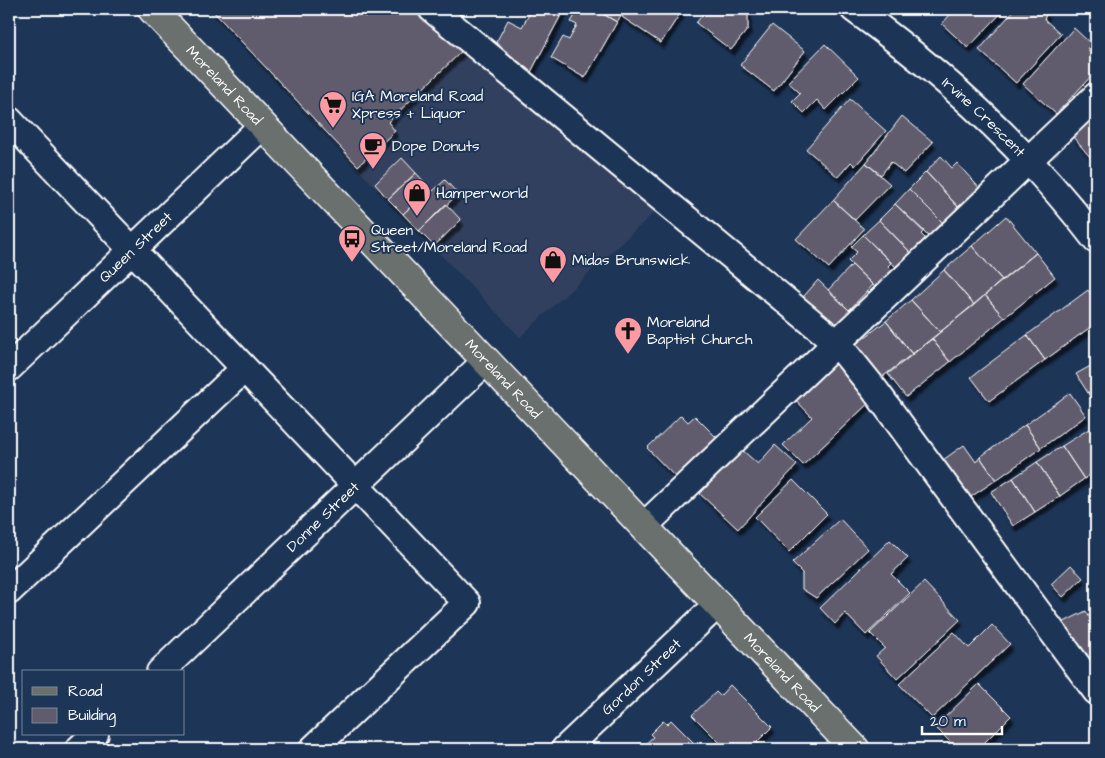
<svg xmlns="http://www.w3.org/2000/svg" width="1105" height="758" font-family="'Architects Daughter',sans-serif">
<style>
.built{fill:#31415e}
.building{fill:#605c6d;stroke:#fff;filter:url(#shadow)}
.lines{fill:none;stroke-linecap:round;stroke-linejoin:round}
.minor-casing{stroke:#fff;stroke-width:30}
.major-casing{stroke:#fff;stroke-width:31}
.minor{stroke:#1d3557;stroke-width:26}
.major{stroke:#6b706d;stroke-width:28}
.labels{text-anchor:middle;stroke-width:4;stroke-linejoin:round;paint-order:stroke}
.street-label{font-size:15px;fill:#fff;stroke:#1d3557}
.poi-label{font-size:15px;fill:#fff;stroke:#1d3557;text-anchor:start}
</style>
<defs>
<filter id="shadow"><feDropShadow dx="3" dy="5.5" stdDeviation="1" flood-color="#0009"/></filter>
</defs>
<rect width="100%" height="100%" fill="#1d3557"/>
<filter id="ink" filterUnits="userSpaceOnUse"><feTurbulence type="fractalNoise" baseFrequency=".02" numOctaves="2"/><feDisplacementMap in="SourceGraphic" scale="10" xChannelSelector="R" yChannelSelector="G"/><feConvolveMatrix kernelMatrix="1 2 1 2 8 2 1 2 1" color-interpolation-filters="sRGB"/></filter>
<g filter="url(#ink)">
<path class="built" d="M372 9H416L659 208 520 337 354 165 286 92Z"/>
<path class="building" d="M211 9H358L365 17 374 9H413L463 50 388 122 395 131 358 166Z
M532 9H545L560 17 531 72 504 57 493 48 508 20 522 27Z
M545 9H565L560 17Z
M579 9H594L617 22 585 78 551 58 563 37 569 40 577 25 571 22Z
M594 9H625L617 22Z
M627 9H683L661 43 622 17Z
M707 9H724L729 13 732 9H745L748 11V29L731 50 696 23Z
M955 9H1005L968 48 942 24Z
M1015 9H1042L1047 13 1044 19 1061 34 1016 83 979 50Z
M772 25 805 51 774 91 740 65Z
M1074 28 1091 44 1087 49 1096 57V71L1056 114 1023 84Z
M825 44 859 77 826 110 817 100 804 113 792 101 800 93 788 82Z
M850 99 886 131 855 166 851 162 838 177 806 149Z
M902 116 933 142 904 173 891 162 881 175 866 163Z
M1096 116V164L1073 137Z
M941 156 952 168 957 163 982 191 960 209 926 172Z
M402 158 416 173 388 199 375 184Z
M866 163 890 184 855 220 833 200Z
M926 172 960 209 944 224 909 189Z
M416 173 430 188 403 214 388 199Z
M445 180 458 194 419 231 403 214 430 188 433 191Z
M909 189 944 224 930 238 895 204Z
M833 200 864 229 829 268 796 239Z
M446 204 461 220 434 246 419 231Z
M895 204 924 231 921 234 927 240 913 255 879 220Z
M1006 216 1036 253 1002 280 972 246Z
M879 220 913 255 899 270 863 235Z
M863 235 891 263 888 266 894 272 877 289 848 261 857 252 851 247Z
M972 246 1002 280 974 305 944 270Z
M1036 253 1055 277 1004 318 985 295Z
M852 265 873 285 849 310 828 290Z
M944 270 974 305 940 332 911 300Z
M818 280 852 313 832 334 798 303Z
M1088 290 1096 302V323L1045 360 1027 335Z
M985 295 1004 318 950 362 932 339Z
M911 300 940 332 912 354 886 321Z
M886 321 912 354 881 378 855 345Z
M1027 335 1045 360 989 401 971 377Z
M932 339 950 362 906 397 888 374Z
M831 355 873 399 803 465 783 445 812 417 790 394Z
M1096 363V389L1088 393 1076 374Z
M1096 389V407L1088 393Z
M1070 393 1086 416 1041 448 1025 425Z
M681 415 688 422 695 416 717 438 709 446 714 451 681 483 647 448Z
M1025 425 1041 448 996 480 980 457Z
M1089 429 1096 440V471L1084 479 1062 446Z
M775 445 797 465 738 529 700 494 741 449 758 464Z
M964 445 976 462 980 457 996 480 969 498 943 460Z
M1062 446 1084 479 1060 496 1037 462Z
M1037 462 1060 496 1035 512 1013 478Z
M1013 478 1035 512 1013 526 991 492Z
M793 480 827 514 789 552 755 517Z
M840 519 868 549 816 598 802 589V573L792 563Z
M890 540 908 558 891 574 910 593 866 635 845 613 835 624 820 608Z
M1071 565 1083 578 1063 597 1051 584Z
M924 582 960 620 897 679 876 656 885 648 870 633Z
M1086 611 1095 627H1096V659L1087 663 1058 625Z
M992 625 1010 644 932 718 899 684 954 632 969 648Z
M979 684 1011 716 978 749H957L935 727Z
M730 685 772 727 757 742 763 749H741L735 743 729 749H726L692 715 716 692 720 696Z
M671 720 700 749H644L642 747 653 737 650 734 663 721 667 724Z"/>
<g class="lines">
<defs>
<g id="minor">
<path d="M432 9 837 343 874 389 1096 691"/>
<path id="s1" d="M854 9C946 75 1028 151 1096 240"/>
<path d="M9 120 467 603 313 749"/>
<path id="s2" d="M9 368 262 126"/>
<path d="M644 526 1096 96"/>
<path d="M9 591 244 369"/>
<path id="s3" d="M160 672 486 361"/>
<path d="M79 749 95 734"/>
<path id="s4" d="M565 749 718 604"/>
</g>
<g id="major">
<path id="s5" d="M152 9 855 749"/>
</g>
</defs>
<use href="#minor" class="minor-casing"/>
<use href="#major" class="major-casing"/>
<use href="#minor" class="minor"/>
<use href="#major" class="major"/>
</g>
</g>
<defs>
<symbol id="supermarket-pin" viewBox="-11 -11 22 30"><path d="M0 17L-7.5 6A9.5 9.5 0 1 1 7.5 6Z" fill="#ff9aa2" stroke="#1d3557"/><path d="M-6-5.5h2.5l.6 2H6L4.5 2H-2.5L-4.4-4H-6ZM-1.5 3.2a1.3 1.3 0 1 0 .1 0ZM3 3.2a1.3 1.3 0 1 0 .1 0Z" fill="#111"/></symbol>
<symbol id="cafe-pin" viewBox="-11 -11 22 30"><path d="M0 17L-7.5 6A9.5 9.5 0 1 1 7.5 6Z" fill="#ff9aa2" stroke="#1d3557"/><path d="M-5.5-4.5H6V0H3Q3 3.5 0 3.5H-2.5Q-5.5 3.5-5.5 0ZM3-3.2v2h1.7v-2ZM-6 4.5H4V6H-6Z" fill="#111"/></symbol>
<symbol id="shop-pin" viewBox="-11 -11 22 30"><path d="M0 17L-7.5 6A9.5 9.5 0 1 1 7.5 6Z" fill="#ff9aa2" stroke="#1d3557"/><path d="M-5-2.5h2.3a2.7 3.5 0 0 1 5.4 0H5L5.5 6h-11ZM-1.5-2.5h3a1.5 2.3 0 0 0-3 0Z" fill="#111"/></symbol>
<symbol id="bus-pin" viewBox="-11 -11 22 30"><path d="M0 17L-7.5 6A9.5 9.5 0 1 1 7.5 6Z" fill="#ff9aa2" stroke="#1d3557"/><path d="M-5-6H5V4H4V6H2V4H-2V6H-4V4H-5ZM-3.5-4V0h7V-4ZM-3.5 1.2v1.5H-2V1.2ZM2 1.2v1.5H3.5V1.2Z" fill="#111"/></symbol>
<symbol id="church-pin" viewBox="-11 -11 22 30"><path d="M0 17L-7.5 6A9.5 9.5 0 1 1 7.5 6Z" fill="#ff9aa2" stroke="#1d3557"/><path d="M-1.2-6h2.4v3.5h3.3v2.4h-3.3V6h-2.4V-.1h-3.3v-2.4h3.3Z" fill="#111"/></symbol>
</defs>
<g fill-rule="evenodd">
<use href="#supermarket-pin" x="317" y="89" width="32" height="43"/>
<use href="#cafe-pin" x="357" y="130" width="32" height="43"/>
<use href="#shop-pin" x="401" y="177" width="32" height="43"/>
<use href="#bus-pin" x="336" y="223" width="32" height="43"/>
<use href="#shop-pin" x="537" y="244" width="32" height="43"/>
<use href="#church-pin" x="612" y="315" width="32" height="43"/>
</g>
<g class="labels">
<g class="street-label">
<text dy="5" stroke="none"><textPath href="#s5" startOffset="105">Moreland Road</textPath></text>
<text dy="5" stroke="none"><textPath href="#s1" startOffset="169">Irvine Crescent</textPath></text>
<text dy="5" stroke="none"><textPath href="#s2" startOffset="175">Queen Street</textPath></text>
<text dy="5" stroke="none"><textPath href="#s5" startOffset="510">Moreland Road</textPath></text>
<text dy="5" stroke="none"><textPath href="#s3" startOffset="225">Donne Street</textPath></text>
<text dy="5" stroke="none"><textPath href="#s5" startOffset="915">Moreland Road</textPath></text>
<text dy="5" stroke="none"><textPath href="#s4" startOffset="105">Gordon Street</textPath></text>
</g>
<g class="poi-label">
<text x="352" y="101">IGA Moreland Road<tspan x="352" dy="17">Xpress + Liquor</tspan></text>
<text x="392" y="151">Dope Donuts</text>
<text x="436" y="198">Hamperworld</text>
<text x="371" y="235">Queen<tspan x="371" dy="17">Street/Moreland Road</tspan></text>
<text x="572" y="265">Midas Brunswick</text>
<text x="647" y="327">Moreland<tspan x="647" dy="17">Baptist Church</tspan></text>
</g>
</g>
<rect width="1105" height="758" fill="none" stroke="#1d3557" stroke-width="30"/>
<rect x="15" y="15" width="1075" height="728" fill="none" stroke="#fff" stroke-width="2" filter="url(#ink)"/>
<rect x="22" y="670" width="162" height="65" fill="#1d3557" stroke="#77869a"/>
<rect x="32" y="687" width="25" height="8" fill="#6b706d" stroke="#77869a"/>
<text x="68" y="696" font-size="15" fill="#ffffff">Road</text>
<rect x="32" y="708" width="25" height="15" fill="#605c6d" stroke="#77869a"/>
<text x="68" y="720" font-size="15" fill="#ffffff">Building</text>
<path d="M922 726v8h80v-8" fill="none" stroke="#ffffff" stroke-width="2.5"/>
<text x="930" y="726" font-size="15" fill="#ffffff" stroke="#1d3557" stroke-width="4" paint-order="stroke">20 m</text>
</svg>
